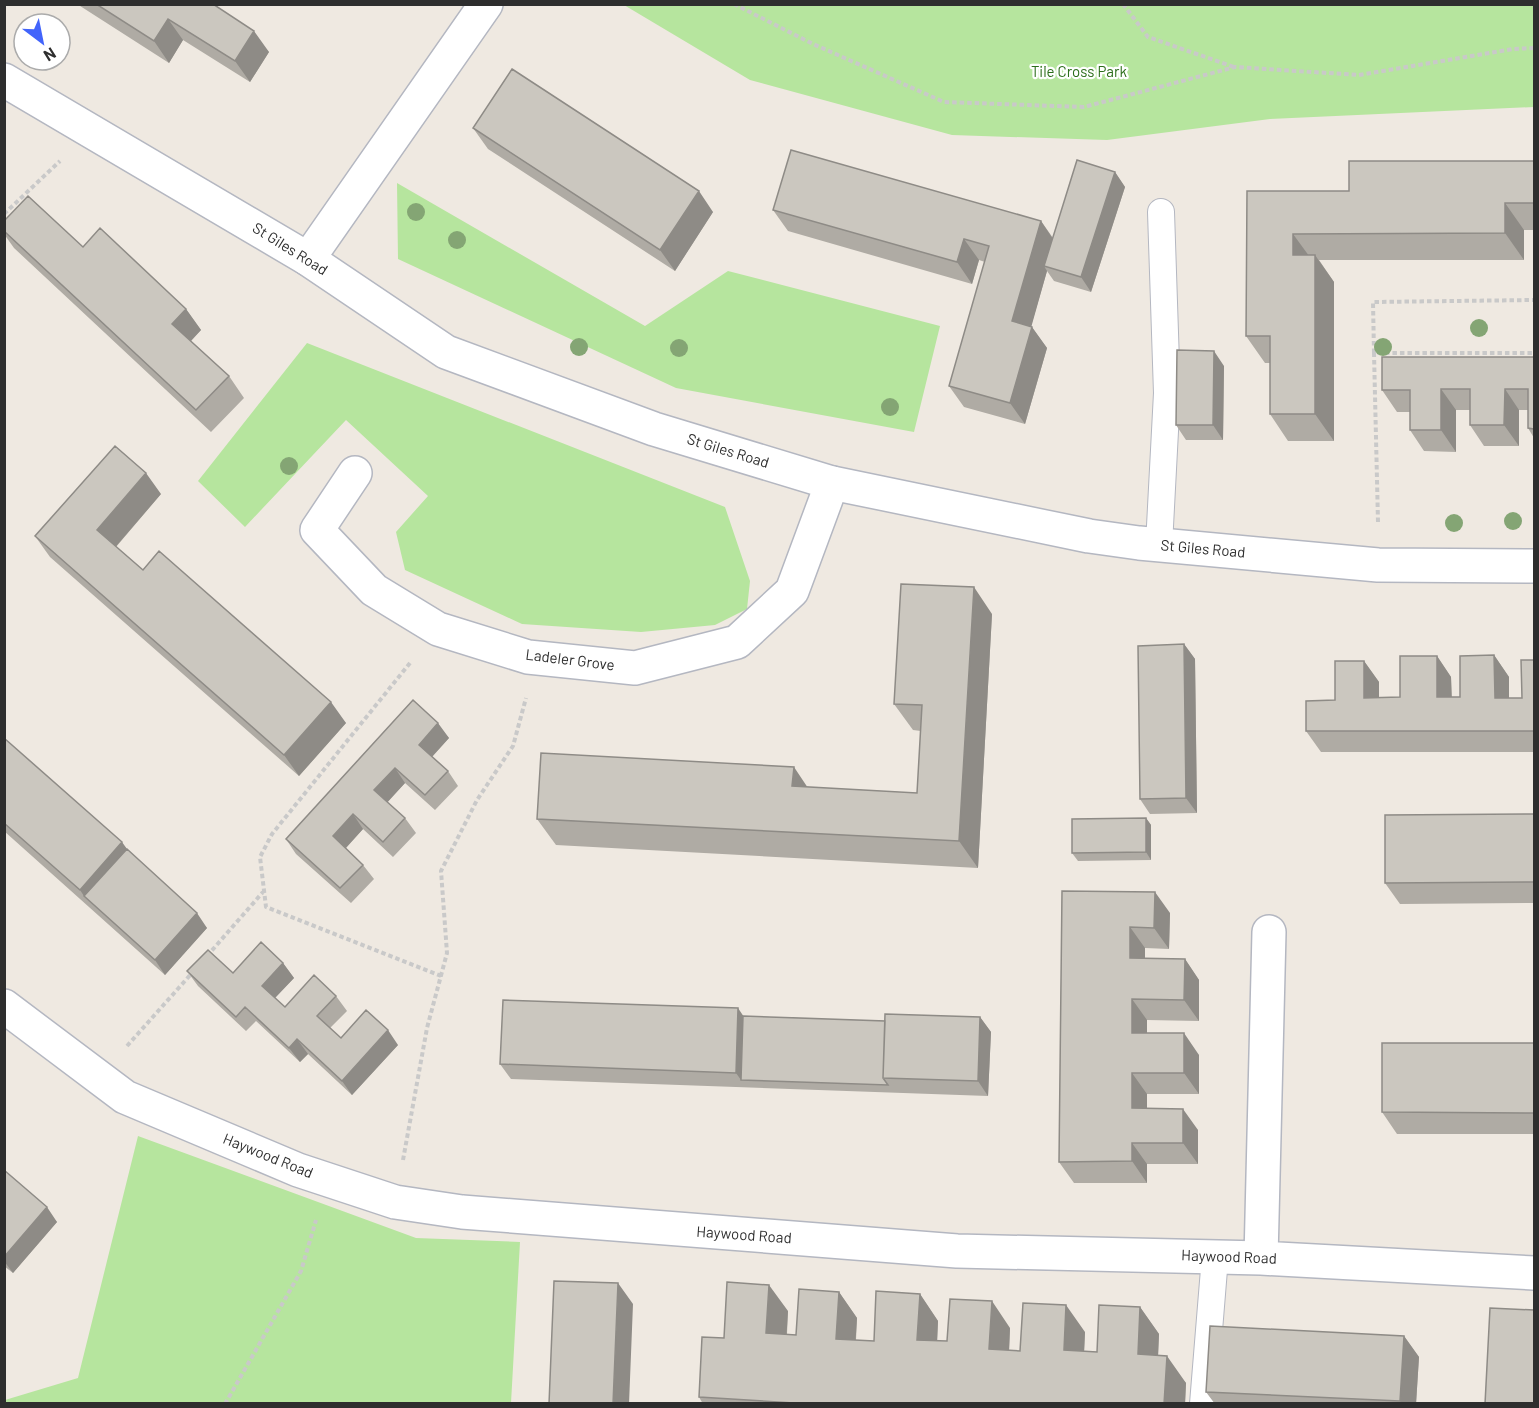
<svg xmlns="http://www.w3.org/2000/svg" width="1539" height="1408" font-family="Barlow,sans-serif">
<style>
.green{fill:#b6e59e}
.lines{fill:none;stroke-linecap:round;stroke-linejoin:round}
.lane-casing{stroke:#b4b7c1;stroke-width:28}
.street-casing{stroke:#b4b7c1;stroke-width:36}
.secondary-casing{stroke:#b4b7c1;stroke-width:36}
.path{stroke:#c9c9c9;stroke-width:4;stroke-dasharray:4.5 3;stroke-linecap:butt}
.lane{stroke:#fff;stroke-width:26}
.street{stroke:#fff;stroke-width:33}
.secondary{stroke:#fff;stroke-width:33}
.tree{fill:#84a574}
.wall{fill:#afaba4}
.shaded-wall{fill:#8e8b86}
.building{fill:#cbc7bf;stroke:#8e8b86;stroke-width:1.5}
.labels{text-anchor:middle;stroke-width:4.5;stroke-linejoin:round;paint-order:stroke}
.park-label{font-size:15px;fill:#2c6e1b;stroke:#fff}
.street-label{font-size:15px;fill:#2e2e2e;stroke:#fff}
</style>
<rect width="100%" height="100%" fill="#efe9e1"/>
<path class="green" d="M624 5H1534V107L1270 119 1107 140 952 135 750 80Z
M397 183 645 326 728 271 940 326 914 432 676 388 398 259Z
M307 343 725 507 750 581 747 609 715 625 641 632 522 624 405 570 396 532 428 496 346 420 245 527 198 481Z
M138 1136 416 1238 520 1242 511 1403H5V1400L78 1378Z"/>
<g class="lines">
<defs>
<path id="lane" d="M1159 545 1167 393 1161 212
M1203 1404 1215 1257"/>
<path id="street" d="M308 259 486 4
M355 473 317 530 374 590 438 629 528 657 635 668 737 642 792 591 832 483
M4 1006 125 1097 298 1170 395 1202 462 1212 957 1251 1261 1258 1534 1273
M1261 1258 1269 932"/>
<path id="secondary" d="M4 80 308 259 446 352 654 429 832 483 1089 536 1139 543 1378 565 1534 566"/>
</defs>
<use href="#lane" class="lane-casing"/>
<use href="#street" class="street-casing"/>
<use href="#secondary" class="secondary-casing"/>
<path class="path" d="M734 4 813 44 944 102 1084 107 1235 67 1359 75 1513 49 1534 48
M1123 4 1148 37 1234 67
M4 214 60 161
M1374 353 1373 302 1534 300
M1378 522 1374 353H1534
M410 663 272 834 260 857 266 907 441 976
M207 956 263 892
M127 1046 192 973
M403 1160 427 1028 447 953 441 871 477 800 513 746 526 698
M225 1404 301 1271 316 1220"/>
<use href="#lane" class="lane"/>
<use href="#street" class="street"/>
<use href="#secondary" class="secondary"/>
</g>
<g class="tree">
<circle cx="416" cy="212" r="9"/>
<circle cx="457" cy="240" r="9"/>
<circle cx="1479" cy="328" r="9"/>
<circle cx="579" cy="347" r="9"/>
<circle cx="1383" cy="347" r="9"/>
<circle cx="679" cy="348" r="9"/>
<circle cx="890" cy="407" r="9"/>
<circle cx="289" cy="466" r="9"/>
<circle cx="1513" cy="521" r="9"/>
<circle cx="1454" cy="523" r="9"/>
</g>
<path class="wall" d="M77 4H213L269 52 250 82 183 40 169 63Z
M473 128 713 212 675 271 488 149Z
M1534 161V230H1524V260H1319L1334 282V441H1288L1270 414V363H1265L1246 336 1247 191H1349Z
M1115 172 1125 187 1091 292 1054 281 1047 271 1031 326 1047 348 1025 424 964 407 949 386 985 262 979 260 972 284 788 231 773 210 1041 221 1053 238Z
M4 221 83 247 186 309 201 330 191 341 229 376 244 398 211 432 14 248 4 234Z
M1534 357V438L1528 428V410H1519V446H1484L1470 425V410H1456V452L1424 451 1410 430V412H1397L1382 390Z
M1224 366 1223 440H1186L1176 425Z
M161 494 116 547 143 570 346 723 299 776 50 557 35 536Z
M992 614 978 868 556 845 537 819 807 787 917 793 921 731 913 730 894 704Z
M1184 644 1195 659 1197 813 1150 814 1140 799Z
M1494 655 1509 677V698H1522L1534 660V752H1321L1306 731 1335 700 1364 661 1379 682V697H1400L1437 656 1451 677 1452 697H1460Z
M413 700 449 738 432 757 448 771 458 786 435 810 405 783 387 802 405 818 416 833 393 857 363 829 346 848 363 865 374 879 351 903 296 854 286 839Z
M4 738 127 849 207 928 165 975 4 831Z
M1534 814V903L1400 904 1385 883Z
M1146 818 1151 825V860L1078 861 1072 853Z
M1062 891 1170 913 1169 949 1145 948V959H1185L1199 980V1021L1147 1020V1033L1199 1055V1094H1147V1109L1198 1130V1164H1147V1183H1074L1059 1162Z
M283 963 294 978 275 998 285 1007 336 996 347 1011 330 1028 341 1038 398 1045 352 1095 308 1054 300 1062 256 1021 246 1031 198 986 187 971 233 973Z
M743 1016 885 1021 980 1017 991 1032 988 1096 511 1079 500 1064Z
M1534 1043V1134H1397L1382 1112Z
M4 1170 57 1222 13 1273 4 1266Z
M839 1292 857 1318 856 1340 874 1341 920 1294 938 1321 937 1341H947L1010 1328 1009 1350 1020 1351 1085 1332 1084 1351 1097 1352 1140 1307 1159 1334 1158 1355 1186 1383 1185 1404H703L699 1397 724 1338 788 1311 787 1334 796 1335Z
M1404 1336 1419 1357 1416 1404H1215L1206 1392Z"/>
<path class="shaded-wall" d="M168 19 183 40 169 63 154 41Z
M254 31 269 52 250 82 235 61Z
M1115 172 1125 187 1091 292 1081 277Z
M699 191 713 212 675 271 660 250Z
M1505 203 1524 230V260L1505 233Z
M1041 221 1055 242 1044 266 1047 271 1027 342 1012 321Z
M1293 234 1312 260 1293 255Z
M964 239 979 260 972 284 957 262Z
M1315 255 1334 282V441L1315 414Z
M186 309 201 330 187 345 172 324Z
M1032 327 1047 348 1025 424 1010 403Z
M1214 351 1224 366 1223 440 1213 425Z
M1441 389 1456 410V452L1441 430Z
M1505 389 1519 410V446L1504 425Z
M146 473 161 494 112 551 97 530Z
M974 587 992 614 978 868 959 841Z
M1184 644 1195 659 1197 813 1186 798Z
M1494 655 1509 677V719L1495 698Z
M1437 656 1451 677 1452 718 1437 697Z
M1364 661 1379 682V719L1364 698Z
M331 702 346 723 299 776 284 755Z
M438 723 449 738 429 760 419 745Z
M794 767 812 794 792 786Z
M395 768 405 783 385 805 374 790Z
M353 814 363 829 343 851 333 836Z
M1146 818 1151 825V860L1146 852Z
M122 842 137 863 84 896 80 890Z
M1155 892 1170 913 1169 949 1154 928Z
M197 913 207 928 165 975 155 960Z
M1130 927 1145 948V980L1130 958Z
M1185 959 1199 980V1021L1184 1000Z
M283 963 294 978 273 1000 262 986Z
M1132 999 1147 1020V1054L1132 1033Z
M738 1008 748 1023 741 1080 736 1073Z
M980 1017 991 1032 988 1096 978 1081Z
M388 1030 398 1045 352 1095 342 1081Z
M1184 1033 1199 1055V1094L1184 1073Z
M297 1039 308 1054 300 1062 289 1048Z
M1132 1073 1147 1094V1130L1132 1108Z
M1183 1109 1198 1130V1164L1183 1143Z
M1132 1143 1147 1164V1183L1132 1161Z
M47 1207 57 1222 13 1273 4 1261V1257Z
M618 1283 633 1304 629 1404H613Z
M769 1285 788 1311 785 1360 766 1333Z
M839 1292 857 1318 854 1365 836 1339Z
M920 1294 938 1321 936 1367 917 1340Z
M992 1301 1010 1328 1008 1376 989 1349Z
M1066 1305 1085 1332 1083 1377 1064 1350Z
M1140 1307 1159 1334 1157 1381 1138 1354Z
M1404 1336 1419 1357 1416 1404H1402L1400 1401Z
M1167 1356 1186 1383 1185 1404H1164Z"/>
<path class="building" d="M96 4H213L254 31 235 61 168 19 154 41Z
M512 69 699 191 660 250 473 128Z
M791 150 1041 221 1012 321 1032 327 1010 403 949 386 989 246 964 239 957 262 773 210Z
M1077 160 1115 172 1081 277 1044 266Z
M1349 161H1534V203H1505V233L1293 234V255H1315V414H1270V336H1246L1247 191H1349Z
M28 196 83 247 100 228 186 309 172 324 229 376 196 410 4 231V221Z
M1177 350 1214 351 1213 425H1176Z
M1382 357H1534V429L1528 428V389H1505L1504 425H1470V389H1441V430H1410V390H1382Z
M115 446 146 473 97 530 143 570 159 551 331 702 284 755 35 536Z
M901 584 974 587 959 841 537 819 541 753 794 767 792 786 917 793 922 705 894 704Z
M1184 644 1186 798 1140 799 1138 646Z
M1494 655 1495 698H1522L1521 660H1534V731H1306V701L1335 700V661H1364V698L1400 697V656H1437V697H1460V656Z
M413 700 438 723 419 745 448 771 425 795 395 768 374 790 405 818 383 842 353 814 333 836 363 865 340 888 286 839Z
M4 738 122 842 80 890 4 823Z
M1534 814V882L1385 883V815Z
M1146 818V852L1072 853V819Z
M127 849 197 913 155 960 84 896Z
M1062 891 1155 892 1154 928 1130 927V958L1185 959 1184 1000 1132 999V1033H1184V1073H1132V1108L1183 1109V1143H1132V1161L1059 1162Z
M261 942 283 963 262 986 285 1007 314 975 336 996 317 1016 341 1038 366 1010 388 1030 342 1081 297 1039 289 1048 245 1007 236 1017 187 971 208 950 233 973Z
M503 1000 738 1008 736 1073 500 1064Z
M885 1014 980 1017 978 1081 883 1078Z
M743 1016 885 1021 883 1078 888 1085 741 1080Z
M1382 1043H1534V1113L1382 1112Z
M4 1170 47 1207 4 1257Z
M554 1281 618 1283 613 1404H549Z
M727 1282 769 1285 766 1333 796 1335 799 1289 839 1292 836 1339 874 1341 876 1291 920 1294 917 1340 947 1341 950 1299 992 1301 989 1349 1020 1351 1023 1303 1066 1305 1064 1350 1097 1352 1099 1305 1140 1307 1138 1354 1167 1356 1164 1404H810L699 1397 702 1337 724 1338Z
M1490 1308 1534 1310V1404H1485Z
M1210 1326 1404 1336 1400 1401 1206 1392Z"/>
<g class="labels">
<g class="park-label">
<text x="1079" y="77">Tile Cross Park</text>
</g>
<g class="street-label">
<text transform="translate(290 249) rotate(32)" y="5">St Giles Road</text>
<text transform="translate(728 451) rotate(17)" y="5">St Giles Road</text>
<text transform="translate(1203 549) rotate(5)" y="5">St Giles Road</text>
<text transform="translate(570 660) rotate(7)" y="5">Ladeler Grove</text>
<text transform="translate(268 1156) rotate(22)" y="5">Haywood Road</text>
<text transform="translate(744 1235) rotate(4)" y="5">Haywood Road</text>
<text transform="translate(1229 1257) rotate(2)" y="5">Haywood Road</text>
</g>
</g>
<rect width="1539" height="1408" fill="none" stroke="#2e2e2e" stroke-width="12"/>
<g transform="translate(42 42) rotate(148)"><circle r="28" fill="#ffffff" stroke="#ababab" stroke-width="1.5"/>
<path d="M0-4.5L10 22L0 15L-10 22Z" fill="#4264fb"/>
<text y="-9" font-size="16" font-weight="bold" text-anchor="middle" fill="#2e2e2e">N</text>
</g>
</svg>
